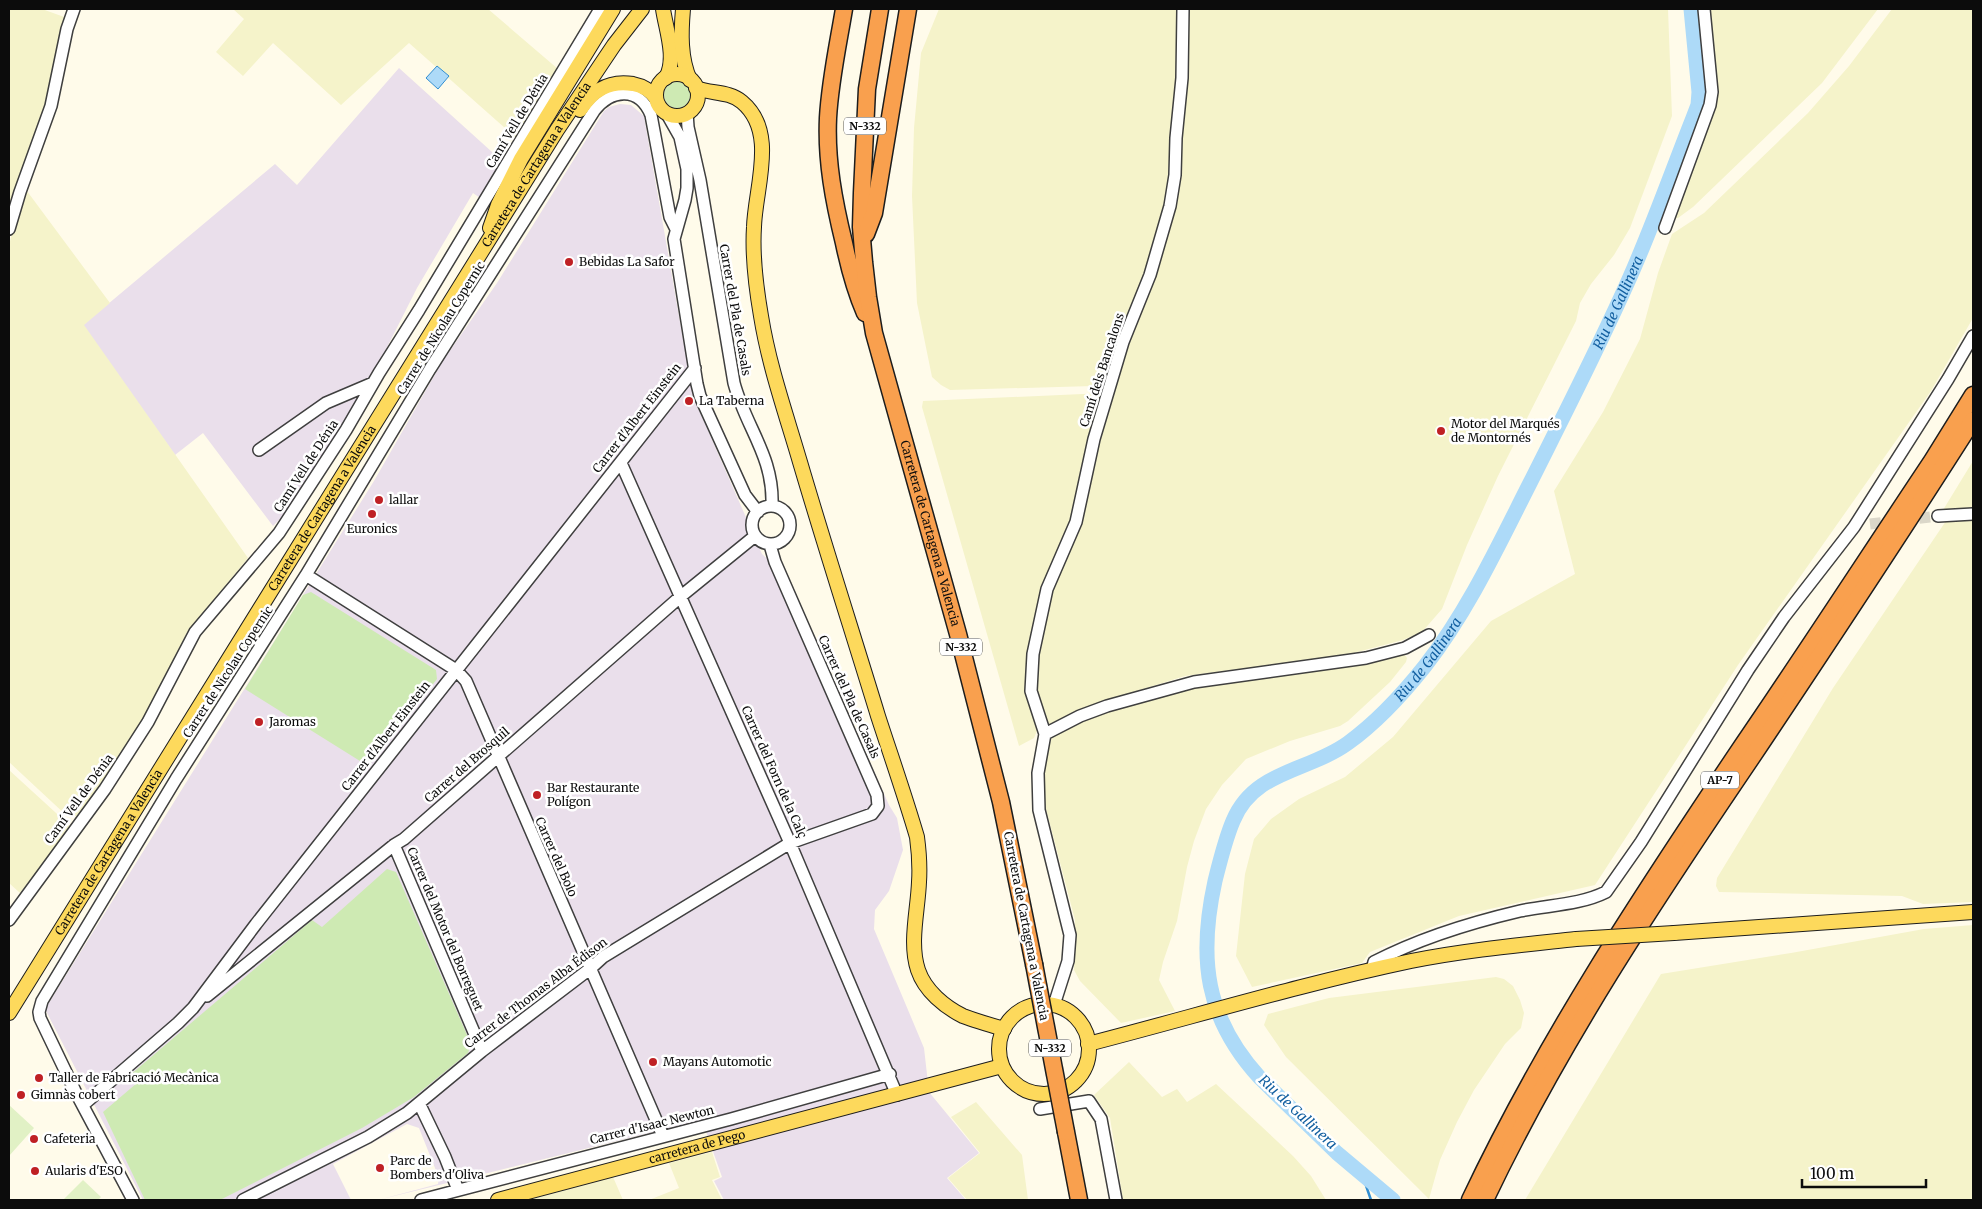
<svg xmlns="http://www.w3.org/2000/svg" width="1982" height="1209" font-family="Merriweather,serif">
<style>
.industrial{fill:#eadfeb}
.farmland{fill:#f5f3ca}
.green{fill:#ceeab3}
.pitch{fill:#e1f1c5}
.water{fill:#addaf8;stroke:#328ed1}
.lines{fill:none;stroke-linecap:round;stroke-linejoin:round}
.stream{stroke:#328ed1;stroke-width:2.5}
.river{stroke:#addaf8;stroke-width:15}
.minor-tunnel{stroke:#dbd7c9;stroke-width:11;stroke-dasharray:11 5.5;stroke-linecap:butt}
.minor-casing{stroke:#3f3f3f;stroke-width:14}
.major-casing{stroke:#1d1d1d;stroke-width:16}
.highway-casing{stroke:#1d1d1d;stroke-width:19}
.minor{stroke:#fff;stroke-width:11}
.major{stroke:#fdd95c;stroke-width:14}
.highway{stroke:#f9a04e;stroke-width:16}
.major-bridge-casing{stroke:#1d1d1d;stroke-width:16;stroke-linecap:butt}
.highway-bridge-casing{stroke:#1d1d1d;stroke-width:19;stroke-linecap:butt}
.major-bridge{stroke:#fdd95c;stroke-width:14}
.highway-bridge{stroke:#f9a04e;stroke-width:16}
.poi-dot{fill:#bf2024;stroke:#fff;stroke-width:2}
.labels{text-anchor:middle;stroke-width:5;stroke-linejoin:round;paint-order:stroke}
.shield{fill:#fff;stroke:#555;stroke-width:1}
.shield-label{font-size:11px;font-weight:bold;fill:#0c0c0c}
.street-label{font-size:12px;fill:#0c0c0c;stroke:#fff}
.poi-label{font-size:12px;fill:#0c0c0c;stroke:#fff;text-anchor:start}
.water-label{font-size:14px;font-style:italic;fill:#125fa0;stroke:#fff}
</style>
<rect width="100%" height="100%" fill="#fffbea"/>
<path class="industrial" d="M399 68 502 161 480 198 473 193 417 288 373 375 342 425 281 518 273 526 203 433 175 455 83 325 275 164 297 185Z
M620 104 631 105 644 116 693 396 762 554 789 579 889 805 897 818 903 850 889 891 875 910 874 929 924 1048 929 1092 979 1153 947 1178 966 1200H724L714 1181 722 1177 702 1120 378 1200 438 1184 439 1178 419 1128 407 1124 333 1164 351 1200H143L45 1009 374 481 442 362 497 283 604 111 609 107Z"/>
<path class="farmland" d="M9 9H42L67 18 48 105 9 217Z
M233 9H488L558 69 515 137 409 43 341 105 273 43 243 76 216 52 244 19Z
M939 9H1179L1178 73 1168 191 1148 267 1108 376 1093 386 950 390 941 385 932 377 917 303 912 196 914 128 921 53Z
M1186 9H1668L1672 116 1630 228 1614 255 1591 284 1580 303 1576 321 1498 476 1467 545 1442 609 1422 632 1403 640 1346 655 1185 676 1092 705 1048 726 1034 692 1033 666 1048 595 1097 441 1125 342 1172 213Z
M1707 9H1878L1822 83 1693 207 1678 218 1671 219 1712 106Z
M1892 9H1973V318L1931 391 1738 665 1595 885 1459 916 1370 952 1362 963 1252 987 1236 956 1245 874 1254 839 1271 819 1299 799 1345 777 1393 737 1491 621 1575 574 1554 491 1603 412 1640 339 1658 273 1672 234 1704 213 1808 113 1849 66Z
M24 187 110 303 84 325 248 558 187 632 148 710 102 787 79 816H67L9 762V245Z
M1105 393 1075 515 1032 642 1039 726 1034 738 1019 746 922 407 923 401Z
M1973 461V512L1943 510Z
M1973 517V902L1923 904 1902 896 1719 892 1716 886 1717 878 1833 688 1948 518Z
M1398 654H1404L1407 658 1406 662 1390 682 1348 721 1340 726 1290 741 1246 759 1222 785 1206 809 1194 841 1187 867 1177 921 1163 962 1159 980 1175 1011 1121 1023 1080 981 1074 970 1075 920 1045 805 1044 778 1048 747 1054 733 1088 717 1184 688Z
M9 770 67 823 70 828 20 893 9 883Z
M1973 925V1200H1525L1661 974 1791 953 1924 929Z
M1496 977 1504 979 1513 986 1520 1000 1524 1013 1521 1028 1505 1044 1474 1090 1457 1122 1440 1160 1429 1199 1286 1057 1264 1025 1268 1014 1329 998Z
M1129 1062 1162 1097 1177 1089 1187 1102 1216 1084 1293 1156 1311 1176 1326 1200H1123L1110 1118 1094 1095Z
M976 1102 1022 1155 1028 1200H967L948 1178 980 1153 951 1117Z
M712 1152 720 1177 712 1180 722 1200H649L679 1188 669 1163Z
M613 1177 623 1200H528L592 1183Z"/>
<path class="green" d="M664 95a13 13 0 1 1 26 0a13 13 0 1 1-26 0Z
M311 592 436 670 437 679 368 766 245 689 303 595Z
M387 869 396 872 471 1044 468 1053 414 1097 362 1128 220 1200H145L103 1112 137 1083 130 1075 312 920 322 927Z"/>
<path class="pitch" d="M9 1105 34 1128 9 1156Z
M83 1180 101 1197 98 1200H63Z"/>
<path class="water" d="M437 66 449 76 438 89 426 78Z"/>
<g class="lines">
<path class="stream" d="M1362 1174 1371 1200"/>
<path class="river" id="s1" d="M1393 1200 1337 1153 1260 1078C1205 1018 1198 958 1215 881 1220 861 1225 840 1233 821 1254 770 1308 772 1348 743 1377 722 1402 695 1425 666 1468 611 1498 546 1530 483 1564 415 1599 347 1630 277 1653 225 1672 171 1693 118L1698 105 1699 92 1691 9"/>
<path class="minor-tunnel" d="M1870 524 1938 516"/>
<defs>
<path id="minor" d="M687 113 688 127 700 180 734 383C746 428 774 456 772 506
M667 114 680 137 687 169V188L685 200 674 239 697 384 700 396 745 495 758 512
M1665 228 1710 105 1712 92 1704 9
M9 229 20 192 51 106 67 29 74 9
M259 450 326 403 373 383
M621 463 790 843 897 1095
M752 525a19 19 0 1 1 38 0a19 19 0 1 1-38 0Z
M1938 516 1973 514
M306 575 456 670 466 681 663 1136
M1045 734 1080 716 1107 706 1194 682 1366 658 1405 648 1429 635
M394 845 482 1051
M9 920 105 789 148 722 195 632 279 533 346 430 379 373 419 310 600 9
M1372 970 1374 962C1420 938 1469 923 1520 911 1548 905 1580 905 1606 892L1641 842 1748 670 1784 617 1854 527 1948 379 1973 336
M207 996 394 845 404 839 680 597 755 536
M1054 1005 1068 961 1070 935 1039 810 1038 773 1045 734 1031 691 1033 654 1047 589 1076 522 1094 439 1123 342 1150 275 1170 206 1175 175 1176 138 1182 78 1183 9
M419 1103 445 1157 458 1190
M83 1105 178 1023 193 1008 256 924 695 368
M1040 1109 1089 1101 1101 1119 1116 1200
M133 1200 75 1091 40 1018 39 1012 42 1001 176 779 306 575 430 369 594 111C611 89 639 86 651 115L670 217 676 229
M243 1200 368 1137 407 1113 482 1051 591 968 603 957 790 843 872 814 878 806 877 795 775 562 770 545
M421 1200 731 1119 890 1074"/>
<g id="major">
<path d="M663 9C666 30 677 58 666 78"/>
<path d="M683 9C681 32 680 58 690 80"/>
<circle cx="677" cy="95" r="21"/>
<path d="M696 88C712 94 729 91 742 102 778 132 755 188 754 227 752 257 756 287 761 316 769 366 786 414 800 462 825 547 852 631 878 716 891 756 905 796 917 837 919 852 920 867 919 882 918 910 909 943 918 970 925 991 945 1007 963 1016 976 1021 990 1025 1004 1029"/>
<path d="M580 110C593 90 609 80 633 84 643 86 650 90 656 98"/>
<path d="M490 228 498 205 521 159 613 9"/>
<path d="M1674 933 1973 912"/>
<circle cx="1044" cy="1049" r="45"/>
<path id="s2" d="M9 1013 557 130 614 45 642 9"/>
<path d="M1088 1044C1196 1016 1302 984 1411 961 1466 950 1521 945 1576 939"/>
<path id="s3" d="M498 1200 1002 1066"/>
</g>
<g id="highway">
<path d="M844 9C838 45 830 81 828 118 826 161 834 202 844 243 849 267 855 290 865 313"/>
<path id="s4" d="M880 9 867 89 862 193 861 227 864 262 868 297 874 333 958 634 1001 802 1034 964"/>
<path d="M866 234 874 213 908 9"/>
<path d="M1066 1132 1079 1200"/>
<path d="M1470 1200C1545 1041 1642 895 1740 749 1805 654 1868 557 1932 461L1973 395"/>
<path d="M1485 1200C1559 1044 1655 900 1752 757 1827 645 1901 533 1973 420"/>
</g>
</defs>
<use href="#minor" class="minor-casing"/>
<use href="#major" class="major-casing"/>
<use href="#highway" class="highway-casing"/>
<use href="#minor" class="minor"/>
<use href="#major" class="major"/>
<use href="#highway" class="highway"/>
<defs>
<path id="major-bridge" d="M1576 939 1674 933"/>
<path id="highway-bridge" d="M1034 964 1066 1132"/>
</defs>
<use href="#major-bridge" class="major-bridge-casing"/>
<use href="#highway-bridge" class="highway-bridge-casing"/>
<use href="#major-bridge" class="major-bridge"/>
<use href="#highway-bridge" class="highway-bridge"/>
</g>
<g class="poi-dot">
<circle cx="569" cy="262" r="5"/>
<circle cx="689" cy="401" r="5"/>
<circle cx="1441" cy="431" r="5"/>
<circle cx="379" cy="500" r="5"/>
<circle cx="372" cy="514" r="5"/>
<circle cx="259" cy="722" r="5"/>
<circle cx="537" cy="795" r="5"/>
<circle cx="653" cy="1062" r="5"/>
<circle cx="39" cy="1078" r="5"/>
<circle cx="21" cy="1095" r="5"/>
<circle cx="34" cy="1139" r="5"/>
<circle cx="380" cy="1168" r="5"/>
<circle cx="35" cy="1171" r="5"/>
</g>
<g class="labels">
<g class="shield">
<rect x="844" y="117.5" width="42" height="17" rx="4"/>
<rect x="940" y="638.5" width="42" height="17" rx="4"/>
<rect x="1701" y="771.5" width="38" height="17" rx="4"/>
<rect x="1029" y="1039.5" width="42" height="17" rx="4"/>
</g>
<g class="shield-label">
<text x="865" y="130">N-332</text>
<text x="961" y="651">N-332</text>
<text x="1720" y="784">AP-7</text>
<text x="1050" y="1052">N-332</text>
</g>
<g class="street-label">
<text transform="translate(517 121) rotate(-59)" y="4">Camí Vell de Dénia</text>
<text dy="4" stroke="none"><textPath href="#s2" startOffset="999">Carretera de Cartagena a Valencia</textPath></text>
<text transform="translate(735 310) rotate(80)" y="4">Carrer del Pla de Casals</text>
<text transform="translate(441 328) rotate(-58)" y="4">Carrer de Nicolau Copernic</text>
<text transform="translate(1102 370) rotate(-72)" y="4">Camí dels Bancalons</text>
<text transform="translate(637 418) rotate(-52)" y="4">Carrer d'Albert Einstein</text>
<text transform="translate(306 466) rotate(-57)" y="4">Camí Vell de Dénia</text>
<text dy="4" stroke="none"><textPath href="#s2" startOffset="594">Carretera de Cartagena a Valencia</textPath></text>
<text dy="4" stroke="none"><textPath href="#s4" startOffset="534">Carretera de Cartagena a Valencia</textPath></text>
<text transform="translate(228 672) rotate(-57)" y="4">Carrer de Nicolau Copernic</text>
<text transform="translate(849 697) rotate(66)" y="4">Carrer del Pla de Casals</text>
<text transform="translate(386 736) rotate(-52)" y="4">Carrer d'Albert Einstein</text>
<text transform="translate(467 765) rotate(-41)" y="4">Carrer del Brosquil</text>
<text transform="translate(774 772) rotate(66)" y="4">Carrer del Forn de la Calç</text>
<text transform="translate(79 799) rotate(-54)" y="4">Camí Vell de Dénia</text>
<text dy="4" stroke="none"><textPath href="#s2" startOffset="189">Carretera de Cartagena a Valencia</textPath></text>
<text transform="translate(556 857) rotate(66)" y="4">Carrer del Bolo</text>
<text transform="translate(1026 926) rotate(79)" y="4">Carretera de Cartagena a Valencia</text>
<text transform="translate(445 929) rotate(67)" y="4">Carrer del Motor del Borreguet</text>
<text transform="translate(536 993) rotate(-37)" y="4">Carrer de Thomas Alba Édison</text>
<text transform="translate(652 1125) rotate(-14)" y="4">Carrer d'Isaac Newton</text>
<text dy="4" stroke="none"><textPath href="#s3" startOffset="206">carretera de Pego</textPath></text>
</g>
<g class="poi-label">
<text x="579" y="266">Bebidas La Safor</text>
<text x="699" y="405">La Taberna</text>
<text x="1451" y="428">Motor del Marqués<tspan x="1451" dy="14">de Montornés</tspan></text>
<text x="389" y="504">lallar</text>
<text x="372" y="533" text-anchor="middle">Euronics</text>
<text x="269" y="726">Jaromas</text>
<text x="547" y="792">Bar Restaurante<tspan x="547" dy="14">Polígon</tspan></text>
<text x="663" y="1066">Mayans Automotic</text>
<text x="49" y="1082">Taller de Fabricació Mecànica</text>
<text x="31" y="1099">Gimnàs cobert</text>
<text x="44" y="1143">Cafeteria</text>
<text x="390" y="1165">Parc de<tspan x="390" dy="14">Bombers d'Oliva</tspan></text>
<text x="45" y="1175">Aularis d'ESO</text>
</g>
<g class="water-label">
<text dy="5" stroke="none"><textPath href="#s1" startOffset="1119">Riu de Gallinera</textPath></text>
<text dy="5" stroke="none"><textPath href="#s1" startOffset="714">Riu de Gallinera</textPath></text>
<text transform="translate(1298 1112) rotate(43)" y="5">Riu de Gallinera</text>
</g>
</g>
<rect width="1982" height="1209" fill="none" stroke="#0c0c0c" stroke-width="20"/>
<path d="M1802 1179v8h124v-8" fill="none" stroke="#0c0c0c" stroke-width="2.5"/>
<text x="1810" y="1179" font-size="15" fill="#0c0c0c" stroke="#ffffff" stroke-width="4" paint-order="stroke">100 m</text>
</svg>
